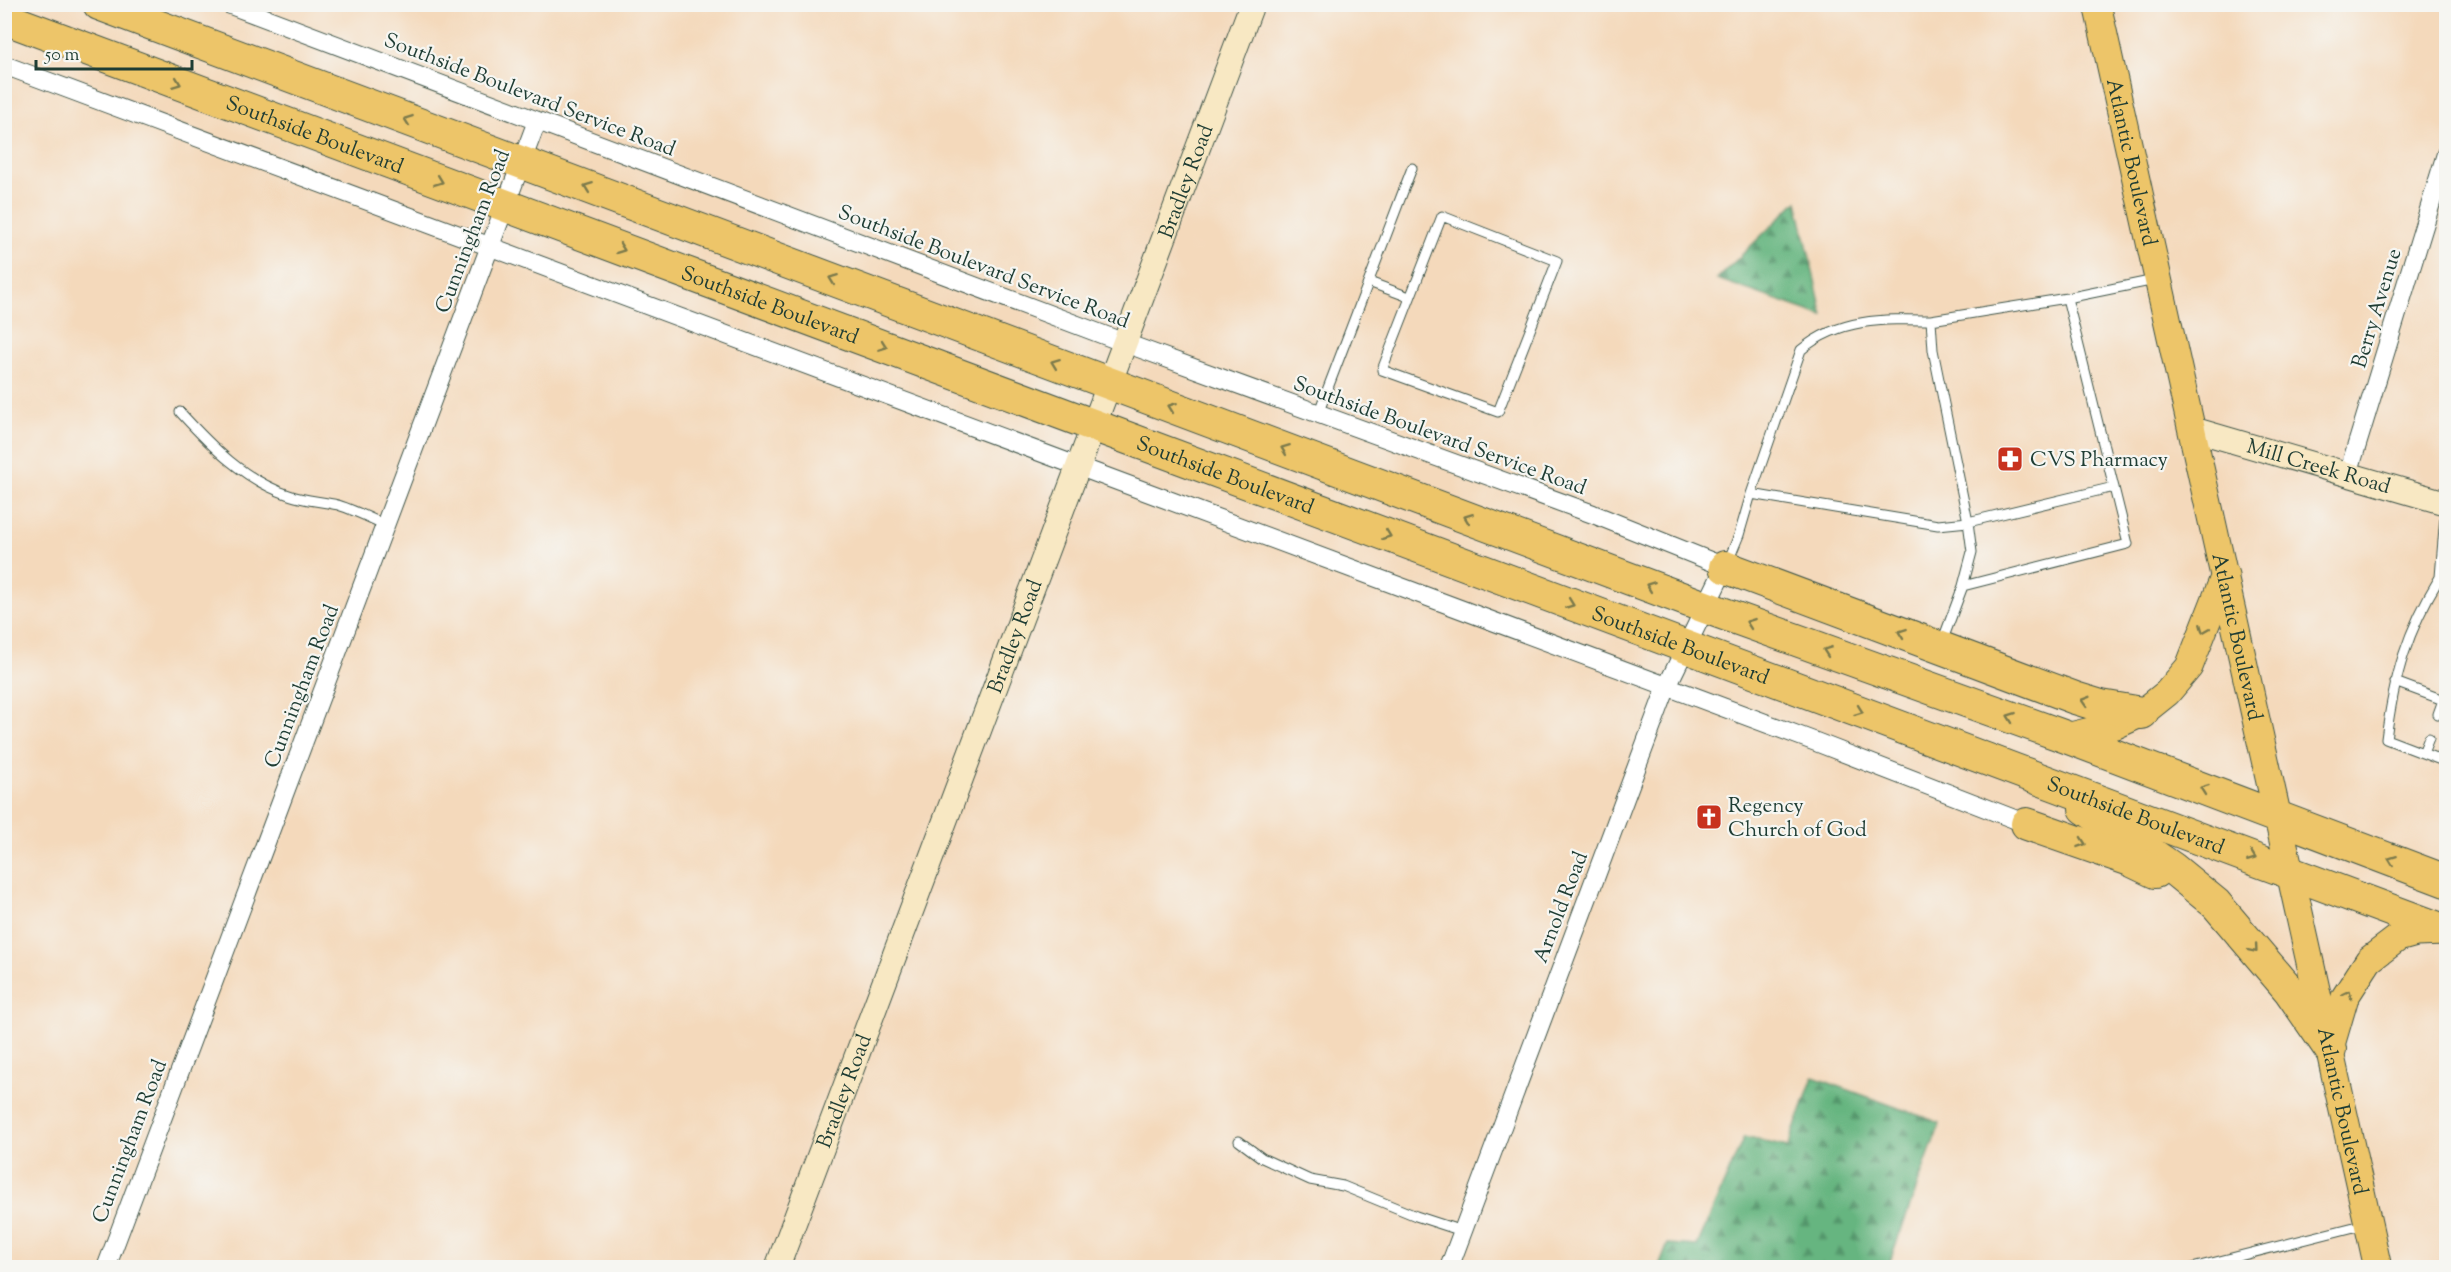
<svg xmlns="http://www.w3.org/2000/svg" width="2451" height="1272" font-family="'Sorts Mill Goudy',serif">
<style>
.forest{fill:url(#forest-firs);stroke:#42795a;stroke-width:1.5}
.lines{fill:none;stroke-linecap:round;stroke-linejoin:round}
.lane-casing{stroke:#3f5448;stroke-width:11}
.street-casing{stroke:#3f5448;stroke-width:20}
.secondary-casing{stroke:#3f5448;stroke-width:26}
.primary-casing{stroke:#3f5448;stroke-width:29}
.highway-casing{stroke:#3f5448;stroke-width:34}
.lane{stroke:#fff;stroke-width:9}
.street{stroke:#fff;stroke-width:18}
.secondary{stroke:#f8e8c3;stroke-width:24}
.primary{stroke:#edc569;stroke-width:27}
.highway{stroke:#edc569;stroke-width:32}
.oneway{stroke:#7c7a4c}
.labels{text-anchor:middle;stroke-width:4.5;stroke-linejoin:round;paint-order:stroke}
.street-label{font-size:21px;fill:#1f3d34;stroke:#f6f6f2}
.poi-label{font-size:21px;fill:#1f3d34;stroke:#f6f6f2;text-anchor:start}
</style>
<defs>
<pattern id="forest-firs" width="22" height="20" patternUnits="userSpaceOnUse" patternTransform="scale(1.5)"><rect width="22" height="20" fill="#66b580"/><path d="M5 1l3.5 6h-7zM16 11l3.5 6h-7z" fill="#53946a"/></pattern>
</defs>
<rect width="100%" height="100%" fill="#f6f6f2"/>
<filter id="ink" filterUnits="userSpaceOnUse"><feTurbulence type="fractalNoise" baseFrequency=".0167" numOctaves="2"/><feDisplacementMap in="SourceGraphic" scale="12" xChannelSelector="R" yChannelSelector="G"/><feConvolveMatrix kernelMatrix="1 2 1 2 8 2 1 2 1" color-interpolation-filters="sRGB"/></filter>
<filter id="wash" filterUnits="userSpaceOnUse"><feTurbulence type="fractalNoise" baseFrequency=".008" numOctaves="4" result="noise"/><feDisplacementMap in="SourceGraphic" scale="24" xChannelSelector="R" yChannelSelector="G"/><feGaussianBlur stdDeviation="1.35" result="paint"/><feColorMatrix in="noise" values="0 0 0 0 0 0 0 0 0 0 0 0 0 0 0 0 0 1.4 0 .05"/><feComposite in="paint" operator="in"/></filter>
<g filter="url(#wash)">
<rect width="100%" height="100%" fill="#f4d9bb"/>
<path class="forest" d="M1797 201 1823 316 1717 279Z
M1813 1077 1940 1123 1888 1267H1659L1668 1244 1697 1246 1744 1137 1788 1147Z"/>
</g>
<g filter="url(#ink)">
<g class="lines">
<defs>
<path id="lane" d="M1442 216 1557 261 1498 412 1382 370Z
M1369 282 1409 297
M180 412C211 446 244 480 289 495 305 501 322 501 338 505 354 510 370 518 385 525
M1318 414 1412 168
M1751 494 1938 525 1968 522 2114 487
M1727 564 1739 535 1751 494 1801 350C1839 318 1883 319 1931 320
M2440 577 2446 503
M2446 578 2440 577C2407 631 2394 676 2386 739L2446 762
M1963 586 2128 544 2067 298 2155 280
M1942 642 1963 586 1972 552 1968 522 1933 350 1931 320 2067 298
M2395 682 2446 701
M2438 714 2443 700
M2423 753 2429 738
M1239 1141 1262 1158 1310 1180 1343 1186 1416 1216 1462 1231
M2192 1268 2366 1224"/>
<path id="street" d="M228 4 1125 343 1593 514 1725 567 1667 686 1449 1268
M4 65 1816 742 2027 824
M2348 474 2446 154
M106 1268 537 121"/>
<g id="secondary">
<path id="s1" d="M2192 429 2446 503"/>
<path id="s2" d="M777 1268 1252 4"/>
</g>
<g id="primary">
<path id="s3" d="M2097 4 2378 1268"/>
<path d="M2066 737 2116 725 2142 713 2167 693 2189 667 2225 575"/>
<path d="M2331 1045 2345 997 2369 960 2398 938 2416 933 2446 932"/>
</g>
<g id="highway">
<path d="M99 4 1705 607 2066 737 2446 881"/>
<path id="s4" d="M4 18 2446 931"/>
<path d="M1725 567 2075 698 2101 706 2142 713"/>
<path d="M2085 808 2172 868 2216 904 2290 991 2330 1049"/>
<path d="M2027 824 2130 860 2155 872"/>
</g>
</defs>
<use href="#lane" class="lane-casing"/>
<use href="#street" class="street-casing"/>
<use href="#secondary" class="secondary-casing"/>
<use href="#primary" class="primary-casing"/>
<use href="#highway" class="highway-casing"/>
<use href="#lane" class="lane"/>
<use href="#street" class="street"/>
<use href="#secondary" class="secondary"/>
<use href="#primary" class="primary"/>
<use href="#highway" class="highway"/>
</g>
<defs><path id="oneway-chevron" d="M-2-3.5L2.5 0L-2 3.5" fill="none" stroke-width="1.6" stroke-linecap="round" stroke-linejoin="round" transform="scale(1.5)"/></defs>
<g class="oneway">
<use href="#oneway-chevron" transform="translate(177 83) rotate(21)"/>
<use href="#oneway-chevron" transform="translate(408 120) rotate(-160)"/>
<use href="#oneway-chevron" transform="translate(439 181) rotate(21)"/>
<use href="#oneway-chevron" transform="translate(588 187) rotate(-159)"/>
<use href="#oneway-chevron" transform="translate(621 249) rotate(20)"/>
<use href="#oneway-chevron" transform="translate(833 279) rotate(-159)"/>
<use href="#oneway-chevron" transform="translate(883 346) rotate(20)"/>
<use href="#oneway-chevron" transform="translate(1055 363) rotate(-159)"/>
<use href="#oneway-chevron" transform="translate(1172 407) rotate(-159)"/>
<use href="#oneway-chevron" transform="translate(1285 449) rotate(-159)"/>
<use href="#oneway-chevron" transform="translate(1468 518) rotate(-159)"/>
<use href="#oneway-chevron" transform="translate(1387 535) rotate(21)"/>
<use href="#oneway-chevron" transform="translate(1650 586) rotate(-159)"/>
<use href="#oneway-chevron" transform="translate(1570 604) rotate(21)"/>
<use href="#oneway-chevron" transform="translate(1750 623) rotate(-160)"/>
<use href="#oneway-chevron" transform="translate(2204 629) rotate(112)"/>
<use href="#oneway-chevron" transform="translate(1902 633) rotate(-160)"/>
<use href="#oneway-chevron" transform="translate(1827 651) rotate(-160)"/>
<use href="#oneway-chevron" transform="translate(2085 701) rotate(-163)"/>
<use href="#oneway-chevron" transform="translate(1859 711) rotate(20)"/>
<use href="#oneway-chevron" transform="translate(2011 717) rotate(-160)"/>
<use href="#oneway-chevron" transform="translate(2204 789) rotate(-160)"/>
<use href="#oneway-chevron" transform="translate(2082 843) rotate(19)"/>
<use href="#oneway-chevron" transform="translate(2252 857) rotate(21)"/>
<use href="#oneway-chevron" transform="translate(2392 860) rotate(-159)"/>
<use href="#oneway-chevron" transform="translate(2254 949) rotate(50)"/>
<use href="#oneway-chevron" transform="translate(2348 994) rotate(-63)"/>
</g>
</g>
<defs>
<symbol id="pharmacy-square" viewBox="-11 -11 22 22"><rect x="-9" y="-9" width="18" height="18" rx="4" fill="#c8321e" stroke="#f6f6f2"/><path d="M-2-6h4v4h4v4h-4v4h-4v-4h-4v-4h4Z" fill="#fff"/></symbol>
<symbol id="church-square" viewBox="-11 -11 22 22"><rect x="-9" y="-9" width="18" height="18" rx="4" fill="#c8321e" stroke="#f6f6f2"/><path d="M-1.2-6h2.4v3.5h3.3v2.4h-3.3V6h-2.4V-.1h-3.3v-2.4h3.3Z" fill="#fff"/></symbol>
</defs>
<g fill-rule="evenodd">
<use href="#pharmacy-square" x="1995" y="444" width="30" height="30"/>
<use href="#church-square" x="1694" y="802" width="30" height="30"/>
</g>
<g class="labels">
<g class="street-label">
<text transform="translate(530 94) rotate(21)" y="7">Southside Boulevard Service Road</text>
<text dy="7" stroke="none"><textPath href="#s4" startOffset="332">Southside Boulevard</textPath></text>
<text dy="7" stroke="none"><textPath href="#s3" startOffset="162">Atlantic Boulevard</textPath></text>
<text dy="7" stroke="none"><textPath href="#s2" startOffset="1161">Bradley Road</textPath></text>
<text transform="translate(472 231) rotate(-69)" y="7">Cunningham Road</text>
<text transform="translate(984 266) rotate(21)" y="7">Southside Boulevard Service Road</text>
<text dy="7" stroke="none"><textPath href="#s4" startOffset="818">Southside Boulevard</textPath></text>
<text transform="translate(2376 308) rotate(-73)" y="7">Berry Avenue</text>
<text transform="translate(1440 435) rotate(20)" y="7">Southside Boulevard Service Road</text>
<text dy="7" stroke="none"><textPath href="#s1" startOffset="132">Mill Creek Road</textPath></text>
<text dy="7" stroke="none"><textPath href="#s4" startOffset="1304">Southside Boulevard</textPath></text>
<text dy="7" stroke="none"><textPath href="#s2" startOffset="675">Bradley Road</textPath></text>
<text dy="7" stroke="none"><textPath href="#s3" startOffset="648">Atlantic Boulevard</textPath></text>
<text dy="7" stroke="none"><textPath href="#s4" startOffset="1790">Southside Boulevard</textPath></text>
<text transform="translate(301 686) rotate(-69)" y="7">Cunningham Road</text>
<text dy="7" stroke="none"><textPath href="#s4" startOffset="2276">Southside Boulevard</textPath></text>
<text transform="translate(1560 907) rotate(-69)" y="7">Arnold Road</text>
<text dy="7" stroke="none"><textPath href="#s2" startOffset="189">Bradley Road</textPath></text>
<text dy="7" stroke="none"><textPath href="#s3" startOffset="1134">Atlantic Boulevard</textPath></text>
<text transform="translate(129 1141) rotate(-69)" y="7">Cunningham Road</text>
</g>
<g class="poi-label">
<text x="2030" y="466">CVS Pharmacy</text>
<text x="1728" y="812">Regency<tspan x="1728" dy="24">Church of God</tspan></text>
</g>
</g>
<rect width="2451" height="1272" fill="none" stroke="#f6f6f2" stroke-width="24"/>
<path d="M36 60v9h156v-9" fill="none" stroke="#1f3d34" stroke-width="3"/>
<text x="45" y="60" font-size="18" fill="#1f3d34" stroke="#f6f6f2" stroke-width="4.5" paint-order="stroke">50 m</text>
</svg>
